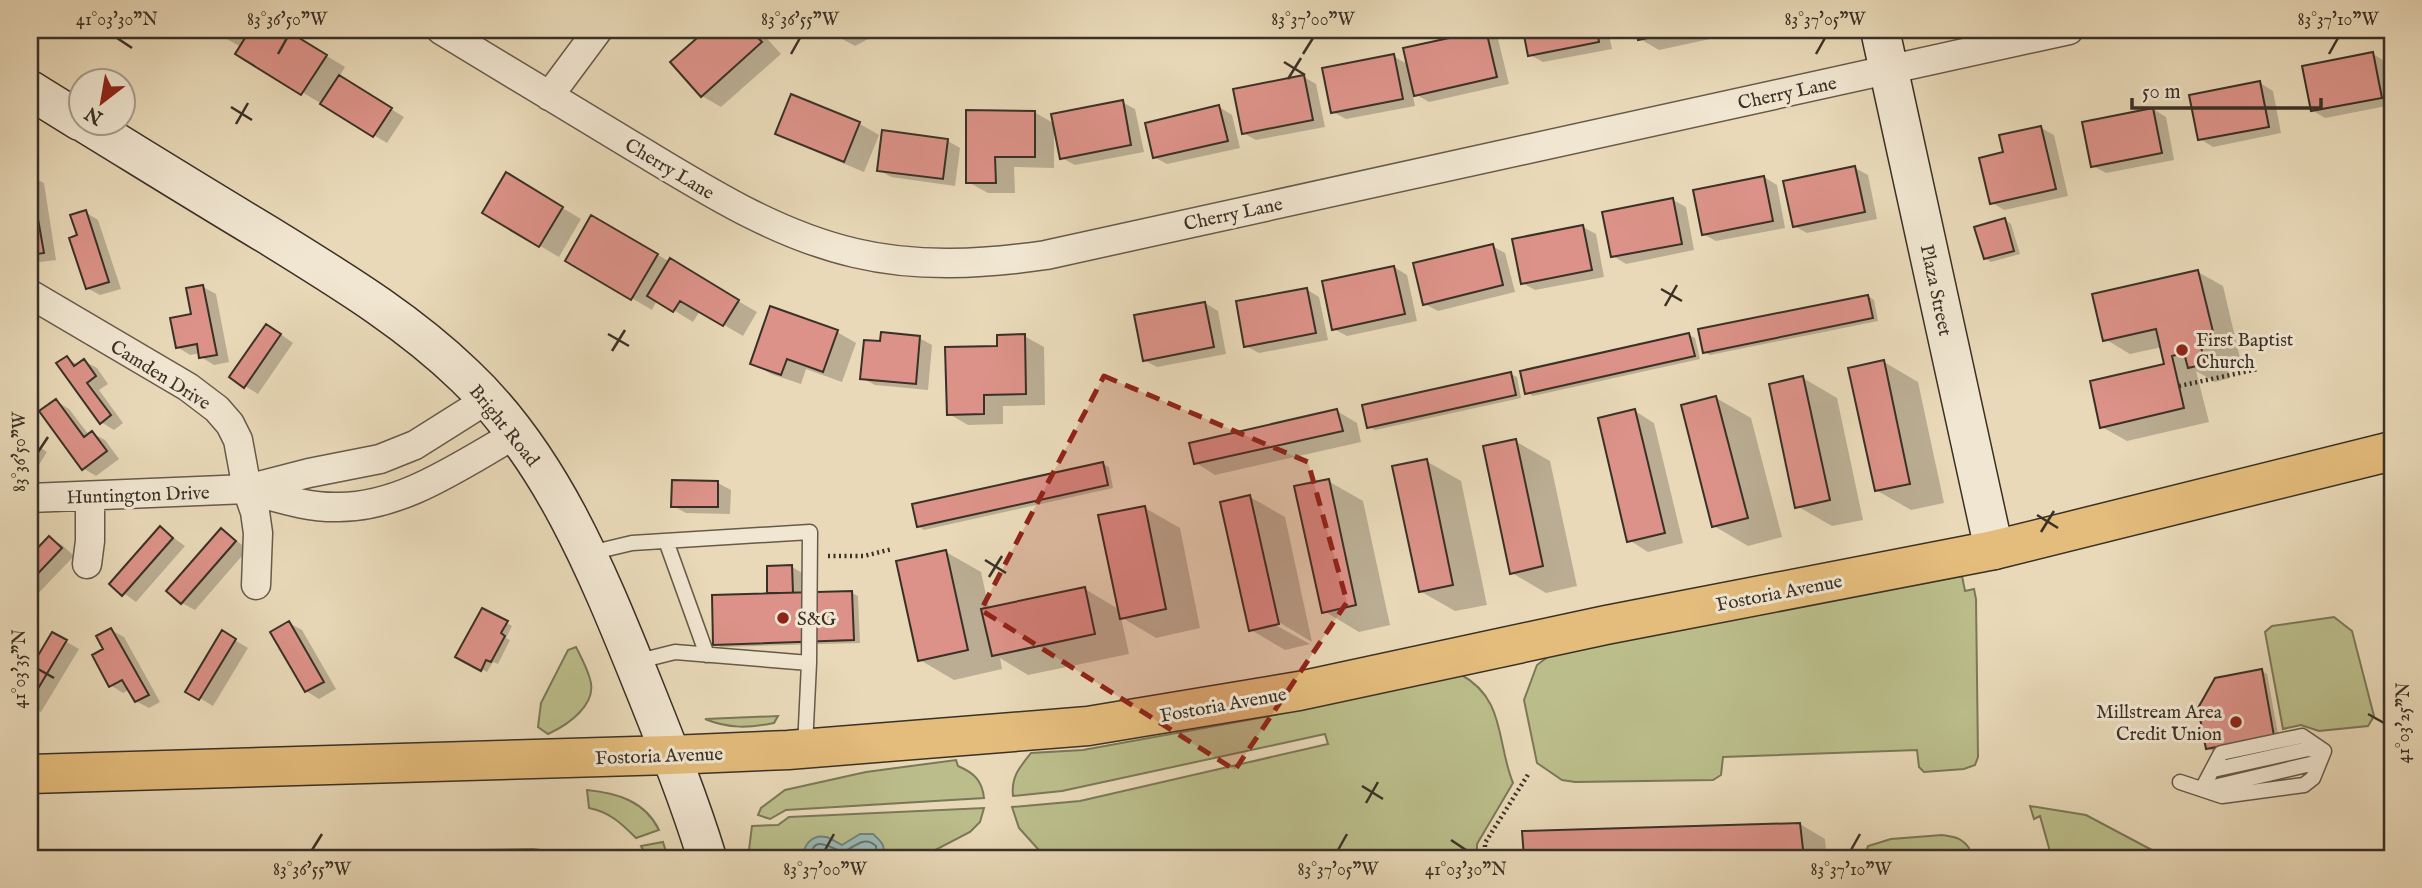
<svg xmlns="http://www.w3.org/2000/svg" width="2422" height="888" font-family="'IM FELL English',serif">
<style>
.green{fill:#bbbe8b;stroke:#7a7858;stroke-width:2}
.water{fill:#99b9b6;stroke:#73837c;stroke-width:2}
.shadow{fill:#0003}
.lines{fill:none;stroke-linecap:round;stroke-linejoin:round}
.shore{stroke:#6a756e;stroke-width:2}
.building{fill:#dc9288;stroke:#3a3126;stroke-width:2}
.lane-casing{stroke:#665b4a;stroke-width:17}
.street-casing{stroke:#665b4a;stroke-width:31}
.secondary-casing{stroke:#3a3126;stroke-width:41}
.primary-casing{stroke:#3a3126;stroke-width:41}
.path{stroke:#3a3126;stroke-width:4.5;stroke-dasharray:2 3.5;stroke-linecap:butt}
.lane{stroke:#f1e6d1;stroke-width:14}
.street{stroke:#f1e6d1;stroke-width:28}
.secondary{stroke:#f1e6d1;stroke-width:38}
.primary{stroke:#e4bc7c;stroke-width:38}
.marked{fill:#8f2418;fill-opacity:0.2;stroke:#8f2418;stroke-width:5;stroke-dasharray:14 9;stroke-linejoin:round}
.ticks{fill:none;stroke:#3a3126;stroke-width:2.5}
.poi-dot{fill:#8f2418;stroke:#f1e6d1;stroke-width:2.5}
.labels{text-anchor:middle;stroke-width:6;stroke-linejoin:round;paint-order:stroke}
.street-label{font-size:19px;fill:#3a3126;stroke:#f1e6d1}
.poi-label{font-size:19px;fill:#3a3126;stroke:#f1e6d1;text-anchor:start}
.neatline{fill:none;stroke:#3a3126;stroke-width:2.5}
.ticks-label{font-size:18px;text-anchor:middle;fill:#3a3126}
</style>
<rect width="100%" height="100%" fill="#e9d9b8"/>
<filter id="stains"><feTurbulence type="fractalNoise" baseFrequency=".00286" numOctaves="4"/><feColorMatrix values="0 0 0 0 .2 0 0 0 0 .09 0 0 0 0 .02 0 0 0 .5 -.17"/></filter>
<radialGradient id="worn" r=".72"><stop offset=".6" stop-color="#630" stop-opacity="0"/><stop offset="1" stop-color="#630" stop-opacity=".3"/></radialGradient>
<path class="green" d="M1962 576 1965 591 1974 589 1976 599 1978 757 1975 765 1964 769 1924 772 1919 767 1917 750 1723 757 1721 775 1713 780 1575 782 1562 780 1537 763 1524 700 1537 665 1553 653Z
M2334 617 2352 631 2374 716 2368 726 2319 731 2301 725 2283 729 2265 632 2272 626Z
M576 647C581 657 587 668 590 679 598 704 568 725 548 734L538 727 541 703 568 650Z
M1460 674C1506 699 1496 741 1513 783L1477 844V858H1046L1019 828 1012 807 1080 801 1328 744 1325 734 1062 791 1013 796C1011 777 1019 768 1031 753L1083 750 1270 716Z
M778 716 774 723C749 728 729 729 705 719Z
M956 760 958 766C974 773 982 780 984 798L786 810 770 819 758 815 761 808 785 790 866 772Z
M587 790C617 793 645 801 659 830L636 838C622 824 610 812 589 808Z
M2030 806 2086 815 2167 858H2050L2049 848 2040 816 2034 819Z
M984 808 980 822 970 832 920 858H748L752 826 778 825 789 817Z
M1942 835C1954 837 1961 837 1969 848L1965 858H1877L1870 857 1866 852 1868 846 1891 839Z
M663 842 668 858H647L641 846Z"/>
<path class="water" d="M860 834H873C882 842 886 846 883 858H804C802 846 812 834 826 837 831 838 837 843 842 845Z
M533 849 571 854 577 858H441V856L474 850Z"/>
<path class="shadow" d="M211 30H284L345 67 339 77 404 117 387 143 237 53 241 47Z
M709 30H759L781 54 721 107 702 96 672 62Z
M833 30H870L874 36 855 46 835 35Z
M1525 30H1608L1612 49 1543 62 1530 55Z
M1638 30H1723L1724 36 1659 50 1640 39Z
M1485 31 1498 39 1509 84 1429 102 1412 92 1415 106 1346 119 1333 112 1393 56 1409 65Z
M2373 54 2386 62 2392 105 2325 118 2312 110Z
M1304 77 1316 84 1325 127 1256 140 1243 133Z
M2260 83 2273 91 2281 133 2213 147 2200 139Z
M792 96 860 124 879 135 864 172 797 144 777 133Z
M1122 102 1135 109 1144 152 1075 165 1062 158 1054 128V168L1014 167 1015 193H988L968 182 1034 112 1055 124Z
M1219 107 1232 115 1240 148 1167 164 1154 157Z
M2153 109 2166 117 2174 160 2106 173 2093 166Z
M2041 128 2054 135 2068 196 2004 210 1991 202 2005 154Z
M948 141 960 148 955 186 891 177 879 170Z
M1855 168 1868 175 1877 219 1807 233 1794 226Z
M507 175 581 219 559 257 484 213Z
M30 176 44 183 56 260 40 262 30 256Z
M1764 177 1777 185 1785 228 1716 241 1703 234Z
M1673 200 1686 207 1694 250 1626 264 1613 256Z
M85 212 98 220 121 289 100 295 87 288 79 237Z
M592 217 757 312 743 336 700 311 693 322 657 300 652 310 567 260Z
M2005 220 2011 224 2020 254 1991 262 1985 258Z
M1583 227 1596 234 1604 277 1535 290 1522 283Z
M1492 246 1505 253 1515 292 1438 311 1425 304Z
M1394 267 1407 275 1417 321 1347 336 1334 329Z
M2198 272 2223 286 2240 358 2226 361 2230 378 2215 382 2196 371 2209 422 2127 441 2102 427 2166 365 2162 347 2130 354 2105 339Z
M203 287 216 294 229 362 214 365 201 357 200 353 190 355 177 347 194 315Z
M1306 289 1319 297 1328 340 1259 353 1246 346Z
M1868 296 1874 300 1878 321 1710 355 1704 352Z
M1205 303 1218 311 1226 354 1157 367 1144 360Z
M837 332 856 343 842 382 806 369 801 384 771 374 752 363Z
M279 333 293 343 258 394 245 386Z
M1689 335 1695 338 1700 359 1533 396 1527 392Z
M1024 336 1044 347 1045 405 1003 406V424L968 425 949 414 999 347Z
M919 338 932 345 928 390 875 385 862 378 881 343Z
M67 358 78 365 84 361 97 368 108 384 99 390 123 423 114 430 101 422Z
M1884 362 1918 382 1944 503 1911 510 1876 490Z
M1511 374 1517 377 1521 398 1375 430 1369 427Z
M1803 378 1837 398 1863 520 1832 526 1797 506Z
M1716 398 1751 418 1782 537 1748 546 1714 526Z
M56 401 69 409 89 435 92 433 105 440 119 459 96 476 83 468Z
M1337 411 1357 423 1361 442 1215 475 1196 463Z
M1635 411 1654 423 1683 543 1648 552 1629 540Z
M30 441 47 452 37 468 30 463Z
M1515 441 1550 461 1577 586 1546 593 1512 573Z
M1426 461 1461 481 1487 605 1455 611 1420 591Z
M1103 464 1109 467 1113 488 924 530 918 526Z
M1328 481 1363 501 1390 625 1359 632 1324 611Z
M718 483 731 490 730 514 686 513 673 506Z
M1250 497 1285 517 1312 642 1277 621V626L1310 644 1285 650 1251 630Z
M1145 508 1180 528 1200 628 1156 638 1121 617 1129 654 1028 675 1000 658 1002 669 954 680 920 660 946 552 981 572 989 609 1085 589 1120 610Z
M160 528 185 546 136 602 111 584Z
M221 530 248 549 195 610 182 603Z
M49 538 62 545 74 556 30 602V558Z
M792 567 811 578 812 594 852 593 858 596 860 643 721 647 715 644 774 595 769 592Z
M482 610 512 626 506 638 510 640 498 664 493 662 487 672 457 656Z
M289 623 302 630 336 689 319 699 306 691Z
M111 630 124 637 160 702 149 708 136 701 130 689 123 693 110 685 105 649Z
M223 633 248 648 213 706 188 691Z
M53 634 79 649 41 712 30 706V672Z
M2261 671 2267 674 2279 739 2213 751 2207 748Z
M1800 824 1825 839 1827 858H1526L1524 832Z"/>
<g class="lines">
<path class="shore" d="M468 858 532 856 550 858
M811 858C812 833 830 848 843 852 855 847 864 835 876 846L877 858"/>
</g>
<path class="building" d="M208 30H224L219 37Z
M250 30H286L327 55 301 95 235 54Z
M706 30H751L762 42 701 97 670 62Z
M831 30H846L834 36Z
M1486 30 1497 77 1414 96 1403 48Z
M1523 30H1597L1599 42 1528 56Z
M1636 30H1686L1638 40Z
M2373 52 2382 98 2311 111 2302 66Z
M1394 54 1403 99 1331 113 1322 68Z
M339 75 392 108 373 137 320 104Z
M1304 75 1313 120 1242 134 1233 89Z
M2260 81 2269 127 2198 140 2189 95Z
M791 94 860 122 844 162 775 134Z
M1123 100 1131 145 1060 159 1051 114Z
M1219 105 1228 141 1153 158 1145 123Z
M2153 108 2162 153 2091 167 2082 122Z
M966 110 1035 111V157H995L996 183H966Z
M2041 126 2056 189 1990 204 1979 158 2003 152 1999 135Z
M882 130 948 139 943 179 877 171Z
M1855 166 1865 212 1793 227 1783 181Z
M506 172 563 207 539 247 482 213Z
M30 174 44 253 30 255Z
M1764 176 1773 221 1702 235 1693 190Z
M1673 198 1682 244 1611 257 1602 212Z
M86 210 109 282 86 289 69 238 77 235 70 215Z
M591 215 658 254 631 300 565 261Z
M2005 218 2014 251 1984 259 1974 227Z
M1583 225 1592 270 1521 284 1512 239Z
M1493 244 1503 285 1423 305 1413 263Z
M670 258 739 300 723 326 680 301 673 312 647 296Z
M1394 266 1405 314 1332 330 1322 281Z
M2198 270 2216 344 2201 347 2205 364 2188 368 2184 353 2172 356 2184 408 2100 428 2090 381 2164 364 2156 329 2103 341 2092 294Z
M203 285 217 355 199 358 197 344 176 348 170 318 191 314 186 288Z
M1307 288 1316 333 1244 347 1236 301Z
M1868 295 1873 318 1703 353 1698 329Z
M1205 302 1214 347 1143 361 1134 315Z
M770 306 838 330 823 372 787 359 781 375 750 364Z
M266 324 281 334 244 388 229 377Z
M881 332 920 336 916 384 860 379 864 340 880 341Z
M1689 333 1695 356 1525 394 1520 371Z
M1025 334 1026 394 984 395V414L947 415 945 347 997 346V335Z
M67 356 74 366 84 359 96 376 87 383 111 415 100 424 56 363Z
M1884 360 1910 484 1875 491 1848 368Z
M1511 372 1516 395 1367 428 1362 405Z
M1803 376 1830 500 1795 508 1769 384Z
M1716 396 1748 518 1712 527 1681 405Z
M56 399 84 437 92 431 107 451 82 470 39 411Z
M1337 409 1343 431 1194 464 1189 443Z
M1635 409 1665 533 1627 542 1598 418Z
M1516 439 1543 566 1510 574 1483 446Z
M1427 459 1453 585 1419 592 1392 466Z
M1103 462 1108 485 917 527 912 504Z
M1329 479 1356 605 1322 613 1294 486Z
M672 480 718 481V507H671Z
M1250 495 1279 624 1249 631 1220 502Z
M1145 506 1166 609 1120 619 1098 515Z
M160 526 173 538 122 596 109 584Z
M221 528 236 541 181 604 166 591Z
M49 536 62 548 30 582V556Z
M946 550 968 650 918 661 896 561Z
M792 565 793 593H767V566Z
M1085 587 1095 634 992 656 981 609Z
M852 591 854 640 713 645 712 595Z
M482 608 508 621 501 633 505 636 491 662 486 660 481 671 455 657Z
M289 621 324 682 305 692 270 632Z
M111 628 149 695 135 702 122 680 109 687 92 655 103 649 96 636Z
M222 630 236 639 199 700 185 692Z
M52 632 67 640 30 702V669Z
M2262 669 2274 736 2206 749 2198 708 2215 678Z
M1800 823 1804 858H1524L1522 831Z"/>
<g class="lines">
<defs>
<path id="lane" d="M666 541 707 655
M590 553 632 543 810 532 809 663
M635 662 675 652 809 663 805 747
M2213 770 2308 749 2322 751
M2180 782 2222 796 2304 785 2313 778 2324 751
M2202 789 2221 753 2302 736 2324 751
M2205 789 2319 762"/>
<path id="street" d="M441 30C504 68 568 107 631 145 703 188 773 234 855 253 918 268 983 264 1046 255L2069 30
M549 96 598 30
M30 294 188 387 217 409 230 424 238 440 247 489 255 512 258 533 256 585
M249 490C279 498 308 508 339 507 403 507 462 464 516 434
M30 498 247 489 309 473 380 459 415 445 488 399
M87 564 90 541V496"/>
<path id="secondary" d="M1880 30 1994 550
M30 90 80 121
M83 122C145 160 206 198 268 235 337 278 406 319 465 376 550 456 596 569 639 675 663 735 688 796 707 858"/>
<path id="primary" d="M30 774 670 755 788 750 1088 726 1299 691 1606 625 1994 550 2392 451"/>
</defs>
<use href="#lane" class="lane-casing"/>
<use href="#street" class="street-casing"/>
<use href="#secondary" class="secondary-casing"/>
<use href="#primary" class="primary-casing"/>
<path class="path" d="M2179 386 2258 369
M828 556H864L892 549
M1485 858V843L1529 773
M1854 858H1857"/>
<use href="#lane" class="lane"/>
<use href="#street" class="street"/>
<use href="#secondary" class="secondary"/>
<use href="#primary" class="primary"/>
</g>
<path class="marked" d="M1104 376 1308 462 1347 602 1235 770 981 610Z"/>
<path class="ticks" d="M117 38 132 48M278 54 287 38M791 54 800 38M1303 54 1313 38M1816 54 1825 38M2329 54 2338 38M1284 62 1305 75M1288 79 1301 58M231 107 252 120M236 124 248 103M1661 289 1682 301M1665 306 1677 285M608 334 629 346M612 351 625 330M38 452 48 437M2037 515 2058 528M2041 532 2054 511M985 560 1006 573M989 577 1002 556M38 669 54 678M2368 714 2384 723M1362 786 1383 799M1366 803 1378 782M1451 840 1466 850M312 850 322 834M825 850 834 834M1338 850 1347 834M1851 850 1860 834"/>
<g class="poi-dot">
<circle cx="2182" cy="350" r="7"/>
<circle cx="783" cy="618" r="7"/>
<circle cx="2236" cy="722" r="7"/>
</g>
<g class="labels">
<g class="street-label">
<text transform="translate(1787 92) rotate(-12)" y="7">Cherry Lane</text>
<text transform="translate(670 168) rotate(31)" y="7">Cherry Lane</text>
<text transform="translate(1233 213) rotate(-12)" y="7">Cherry Lane</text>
<text transform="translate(1937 290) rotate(78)" y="7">Plaza Street</text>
<text transform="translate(161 374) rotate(32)" y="7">Camden Drive</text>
<text transform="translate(505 425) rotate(51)" y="7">Bright Road</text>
<text transform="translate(138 494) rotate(-2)" y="7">Huntington Drive</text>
<text transform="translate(1779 592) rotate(-11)" y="7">Fostoria Avenue</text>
<text transform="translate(1223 704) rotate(-10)" y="7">Fostoria Avenue</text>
<text transform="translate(659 755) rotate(-2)" y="7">Fostoria Avenue</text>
</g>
<g class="poi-label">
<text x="2196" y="346">First Baptist<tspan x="2196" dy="22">Church</tspan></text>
<text x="797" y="625">S&amp;G</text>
<text x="2222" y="718" text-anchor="end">Millstream Area<tspan x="2222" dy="22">Credit Union</tspan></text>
</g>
</g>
<rect width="2422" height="888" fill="none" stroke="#e9d9b8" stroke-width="77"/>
<g transform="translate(102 102) rotate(211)"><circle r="33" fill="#f1e6d1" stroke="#a89e8d" stroke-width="2"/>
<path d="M0-5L12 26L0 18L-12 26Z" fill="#8f2418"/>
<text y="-10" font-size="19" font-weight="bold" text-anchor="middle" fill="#3a3126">N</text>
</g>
<path d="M2132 98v10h189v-10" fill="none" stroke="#3a3126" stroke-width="3.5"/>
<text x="2142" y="98" font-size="21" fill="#3a3126" stroke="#f1e6d1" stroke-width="5" paint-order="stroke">50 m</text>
<rect x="38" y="38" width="2346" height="812" class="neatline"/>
<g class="ticks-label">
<text x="117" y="25">41°03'30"N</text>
<text x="287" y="25">83°36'50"W</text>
<text x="800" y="25">83°36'55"W</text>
<text x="1313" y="25">83°37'00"W</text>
<text x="1825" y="25">83°37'05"W</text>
<text x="2338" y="25">83°37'10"W</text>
<text transform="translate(19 452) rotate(-90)" y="6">83°36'50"W</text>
<text transform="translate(19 669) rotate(-90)" y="6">41°03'35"N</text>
<text transform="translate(2403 723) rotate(-90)" y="6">41°03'25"N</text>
<text x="312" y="875">83°36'55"W</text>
<text x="825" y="875">83°37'00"W</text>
<text x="1338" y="875">83°37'05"W</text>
<text x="1466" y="875">41°03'30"N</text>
<text x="1851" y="875">83°37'10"W</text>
</g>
<rect width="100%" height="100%" filter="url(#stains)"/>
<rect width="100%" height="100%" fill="url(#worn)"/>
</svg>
